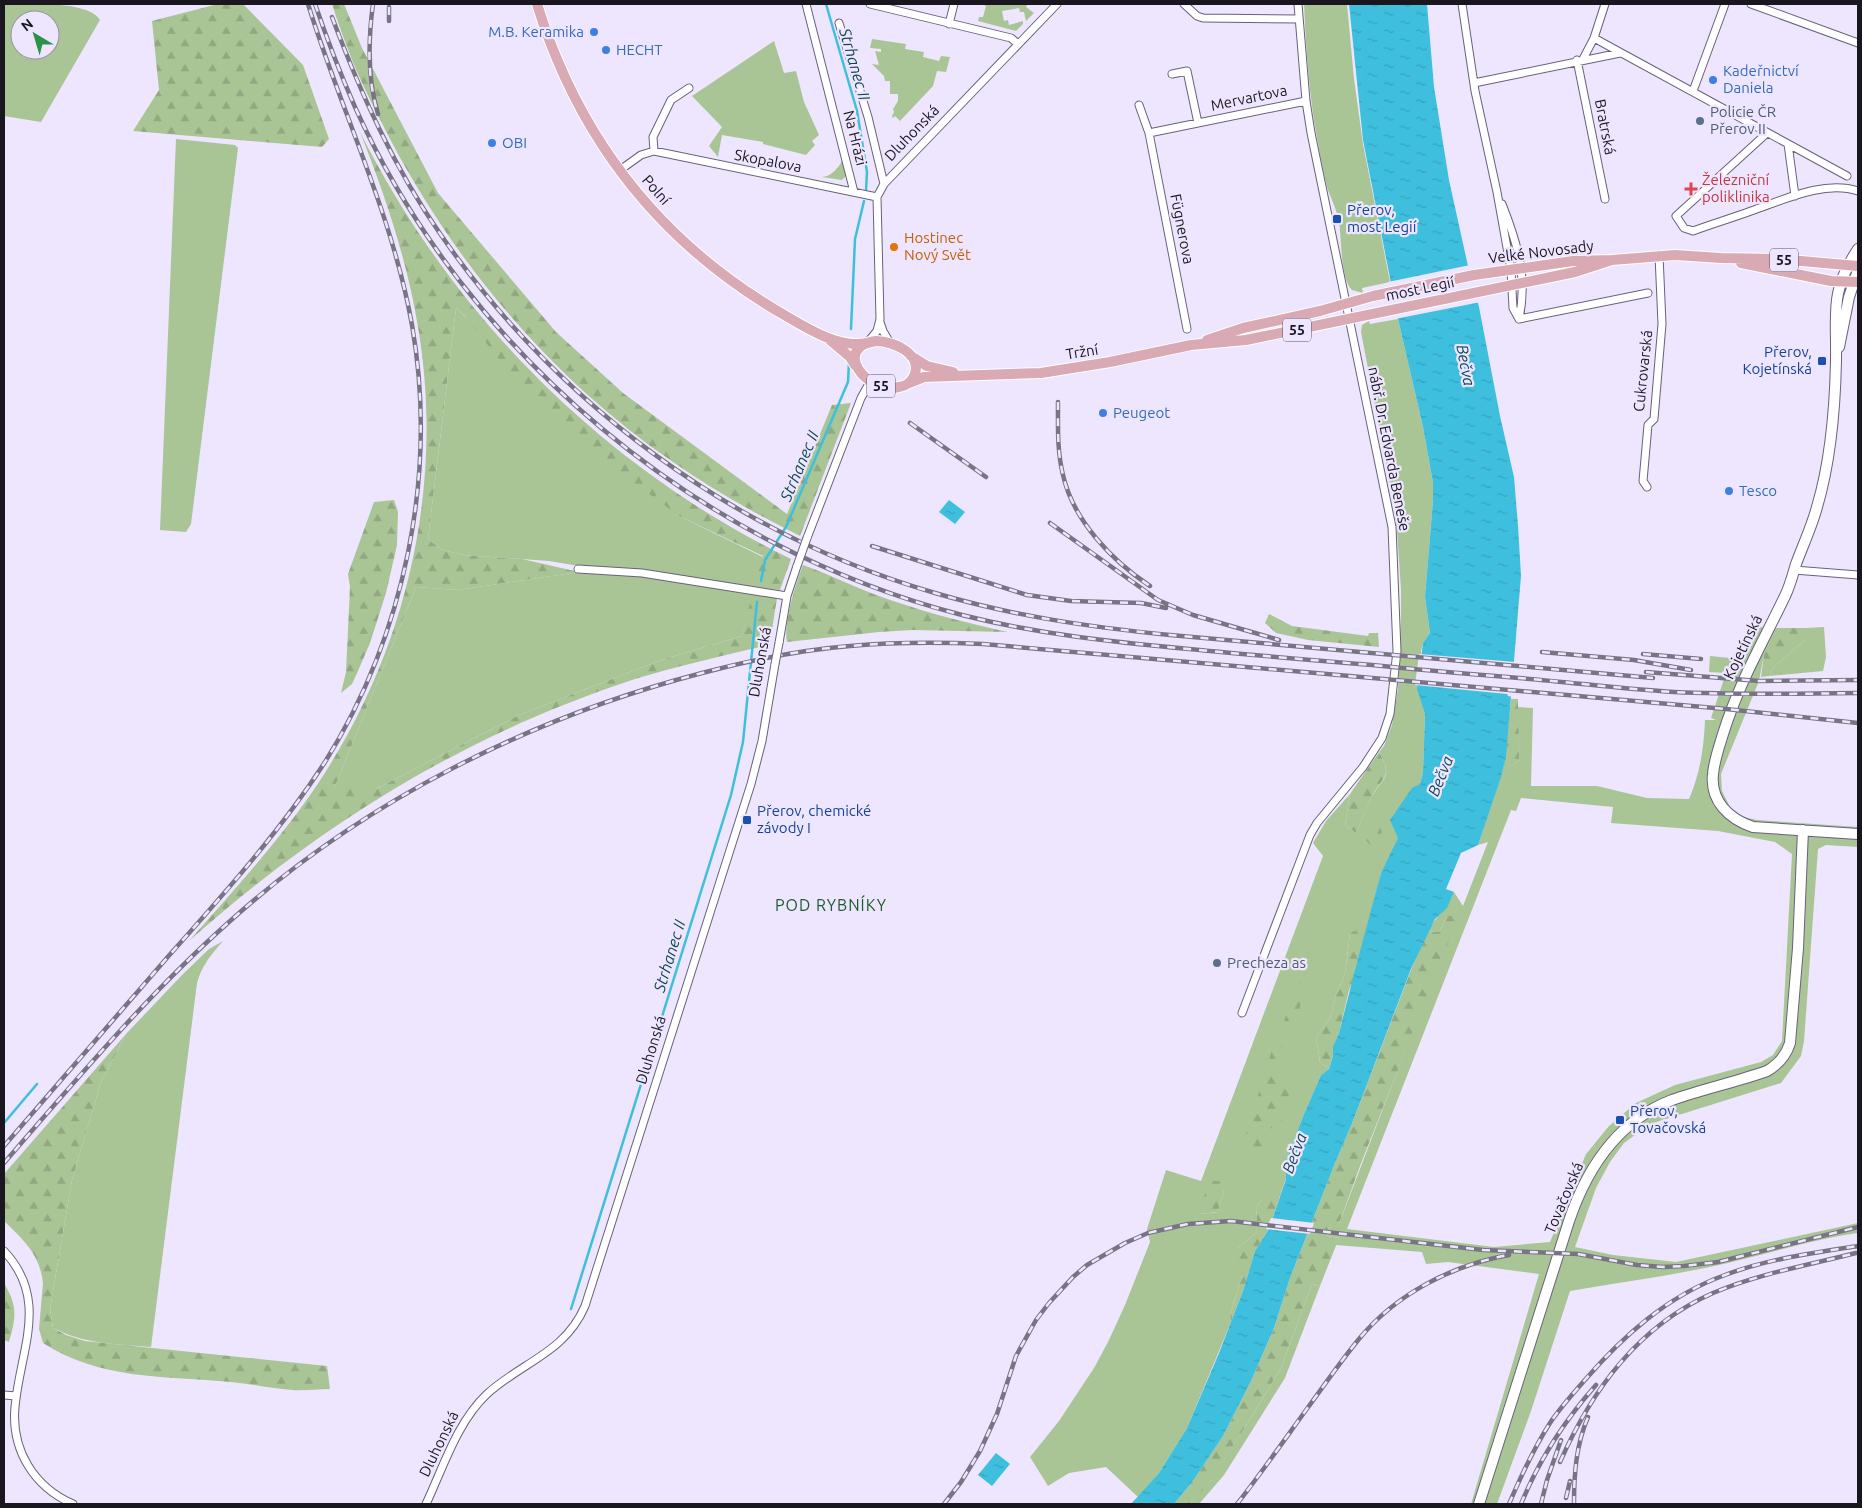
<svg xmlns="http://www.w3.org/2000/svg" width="1862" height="1508" font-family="Ubuntu,sans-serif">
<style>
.green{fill:#a9c596;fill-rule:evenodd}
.forest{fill:url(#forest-firs)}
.water{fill:url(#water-ripples)}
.pier{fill:#ede6fe}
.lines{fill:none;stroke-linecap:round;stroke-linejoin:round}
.stream{stroke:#3ebfdd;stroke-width:2.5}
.street-casing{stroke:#69617b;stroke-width:9}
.secondary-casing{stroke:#69617b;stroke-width:12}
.primary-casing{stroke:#fff;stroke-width:12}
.street{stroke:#fff;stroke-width:7}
.secondary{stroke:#fff;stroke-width:10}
.primary{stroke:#d9aab4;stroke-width:10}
.rail-casing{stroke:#787484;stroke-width:4.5}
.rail{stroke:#ede6fe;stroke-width:2.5;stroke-dasharray:8;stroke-linecap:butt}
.street-bridge-casing{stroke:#69617b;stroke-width:9;stroke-linecap:butt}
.street-bridge{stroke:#fff;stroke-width:7}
.shop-dot{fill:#3f7fe0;stroke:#ede6fe;stroke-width:2}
.service-dot{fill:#5c6f8a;stroke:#ede6fe;stroke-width:2}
.health-dot{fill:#e0444e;stroke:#ede6fe;stroke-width:2}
.transit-dot{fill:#1a4fb4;stroke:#ede6fe;stroke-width:2}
.food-dot{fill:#e8710a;stroke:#ede6fe;stroke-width:2}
.labels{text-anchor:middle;stroke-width:4.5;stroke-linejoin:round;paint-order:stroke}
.shield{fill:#ede6fe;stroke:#595463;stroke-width:1}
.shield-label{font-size:14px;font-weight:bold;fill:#191620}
.shop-label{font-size:15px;fill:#366cbe;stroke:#ede6fe;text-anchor:start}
.street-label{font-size:15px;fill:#191620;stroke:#ede6fe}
.service-label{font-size:15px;fill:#4e5e75;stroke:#ede6fe;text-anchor:start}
.health-label{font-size:15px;fill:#be3a42;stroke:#ede6fe;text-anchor:start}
.transit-label{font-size:15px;fill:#164399;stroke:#ede6fe;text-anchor:start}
.food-label{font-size:15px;fill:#c56008;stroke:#ede6fe;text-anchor:start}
.water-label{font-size:16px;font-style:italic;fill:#124855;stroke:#ede6fe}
.neighbourhood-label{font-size:16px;letter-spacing:1px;fill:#1c5c2d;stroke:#ede6fe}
</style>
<defs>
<pattern id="forest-firs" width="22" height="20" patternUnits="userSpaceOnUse" patternTransform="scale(1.25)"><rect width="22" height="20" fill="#a9c596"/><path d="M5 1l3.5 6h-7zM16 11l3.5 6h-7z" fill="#91a881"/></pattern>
<pattern id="water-ripples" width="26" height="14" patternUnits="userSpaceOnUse" patternTransform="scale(1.25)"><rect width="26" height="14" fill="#3ebfdd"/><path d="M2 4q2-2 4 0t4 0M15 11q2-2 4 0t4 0" fill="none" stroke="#36a3bd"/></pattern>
</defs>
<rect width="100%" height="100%" fill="#ede6fe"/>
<path class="green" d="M4 4C25 4 89 0 100 20L41 122 4 116ZM20 20H50V50H20Z
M982 4H1028L1026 7 1034 13 1026 21 1024 12H1020L1019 8 1002 11 1004 21 1008 20 1009 25 1023 21V24L1016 31 978 21 979 17H983L986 6Z
M1304 4H1347L1354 79 1363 144 1390 282 1362 288 1363 293 1352 290C1340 278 1342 239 1339 223 1337 209 1331 199 1327 187 1323 171 1320 154 1317 138 1309 94 1306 48 1304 4Z
M872 39 906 44 905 49 924 52 923 57 939 61 941 56 950 57 946 72 937 71 933 86 900 121 895 116 893 118 892 116 894 112 893 109 898 101V94H890V81H885L884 76 872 64 879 65 875 51 881 52V49L870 48Z
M774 41 784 73 796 71 804 102 819 135 812 141 815 145 806 155 763 144V142L722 135 718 157 709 146 722 127 692 96Z
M176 139 235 145 238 148 191 524 186 532 160 530Z
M843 157 847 175 842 180 822 177C831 177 841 166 843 157Z
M456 308 679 516 763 557 742 636 661 660 519 715 376 789H334L416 587 457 590 579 572V566L549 561 464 555 442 550 428 539Z
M1398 319 1423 427 1433 483V500L1425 597 1430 633 1423 643 1421 651 1423 705 1425 714 1423 772 1420 784 1392 853 1381 873 1366 933 1357 931 1350 933 1345 974 1336 995 1330 1018 1316 1037 1320 1062 1329 1069 1321 1075 1304 1114 1285 1163 1286 1178 1281 1179 1257 1206 1256 1233 1238 1248 1242 1276 1230 1315 1231 1322 1187 1428 1159 1473 1138 1497 1106 1467 1069 1473 1048 1486 1030 1457 1059 1421 1094 1368 1108 1342 1125 1305 1150 1242 1147 1229 1166 1170 1201 1181 1323 856 1313 843 1326 821 1350 794 1345 825 1356 833C1361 822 1365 810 1370 800 1381 777 1395 780 1379 752L1384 746 1392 725 1398 689 1401 623V590L1396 515 1361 332 1362 325 1369 321 1370 324ZM1224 1190 1218 1212 1200 1214Z
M1757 627 1776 628 1764 654 1759 681 1721 774 1722 791 1730 807 1740 816 1757 820 1858 827V847L1826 845 1818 849 1804 1041 1801 1056 1781 1083 1650 1124 1624 1143 1610 1162 1596 1188 1575 1247 1613 1255 1676 1262 1858 1223V1233C1814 1239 1771 1253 1728 1263 1676 1275 1623 1282 1570 1291L1531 1411 1497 1504H1471L1539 1274 1448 1262 1426 1264 1422 1252 1336 1245 1339 1238 1327 1236 1331 1223 1339 1224 1408 1043 1447 916 1439 932 1428 931C1437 915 1447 909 1454 892L1463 906 1488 842 1478 845 1504 765H1513L1519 760 1517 707 1533 708 1531 786H1597L1647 798 1689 799C1700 774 1704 747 1705 720H1716L1711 718 1726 673 1709 672 1710 656 1740 659ZM1521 798 1613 807 1611 823 1718 831 1775 842 1792 854 1782 1041 1773 1055 1761 1062 1675 1085 1636 1103 1609 1126 1586 1154 1550 1242 1494 1247 1347 1229 1511 810 1516 811Z
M1824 627 1826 657 1823 671 1769 676 1774 667 1806 639V628Z
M223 941C211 955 202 965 197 983L151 1347C116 1344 84 1344 53 1328L50 1309 72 1180 101 1082 126 1034 182 975 209 949Z
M1312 1284 1320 1286 1285 1378 1224 1475 1199 1504H1189L1206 1486 1249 1421 1281 1368Z"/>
<path class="forest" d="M218 4H243L303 65 329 139 322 147 133 131 159 90 152 21Z
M332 4H344L362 48 438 193 556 332 623 393 787 514 832 405 851 403 800 536C756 514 713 490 673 462 553 380 457 266 390 139 377 113 363 87 352 60 345 42 338 23 332 4Z
M360 132C453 317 604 468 791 559L780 590 754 587 763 556 679 516 567 433 515 380 465 316 456 308 428 539 442 550 464 555 522 559 579 572 457 590 416 587 334 789H376L519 715 661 660 742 636 752 594 777 598 771 636 760 647C717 657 674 667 632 680 463 736 322 823 189 941 234 890 281 839 319 782 407 649 445 486 418 327 407 260 385 195 360 132Z
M394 500 398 512 397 545 386 593 370 643 358 671 352 684 341 693 346 672 350 587 348 574 374 502Z
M803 565C826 573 848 584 871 593 916 610 962 622 1008 632L912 630 879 632 787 642C783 624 796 582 803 565Z
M1269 614 1292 626 1368 636 1369 633H1378L1379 647 1308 640 1276 633 1265 623Z
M1776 628H1806V639L1774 667 1769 676 1761 677 1764 654Z
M1511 699H1518L1519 760 1513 765H1504Z
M1379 752C1395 780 1380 777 1370 800 1365 811 1361 822 1356 833L1345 825 1350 794Z
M1371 822 1376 824 1381 829 1382 837 1377 845H1371L1364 839 1365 833Z
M1459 915 1360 1166 1339 1224H1331L1327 1236 1339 1238 1320 1286 1312 1284 1281 1368 1249 1421 1206 1487 1189 1504H1174L1193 1481 1223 1436 1251 1381 1274 1328 1290 1278 1335 1163 1351 1126 1411 970 1428 931 1439 932 1447 916Z
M1357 930 1366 933 1356 966 1354 979 1349 990 1339 1033 1333 1046V1056L1329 1069 1320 1062 1316 1037 1330 1018 1336 995 1345 974 1350 933Z
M1301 983 1305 991 1294 1025 1284 1022 1293 988Z
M126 1034 101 1082 72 1180 50 1309 53 1328 66 1335 85 1341 327 1366 330 1389C317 1389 304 1391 292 1390 271 1388 251 1384 231 1382 165 1376 100 1380 43 1343L39 1329 43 1283C40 1255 24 1240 4 1221V1174Z
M1280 1044 1284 1048 1277 1066 1275 1083 1296 1089 1298 1098 1283 1104 1281 1126 1268 1129 1262 1149 1250 1158 1242 1147 1272 1050Z
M1281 1178H1286L1269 1229 1255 1251 1243 1291 1231 1322 1230 1315 1242 1276 1235 1268 1238 1248 1256 1233 1257 1206Z
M1210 1181H1220L1224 1190 1218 1212 1199 1214 1198 1212Z
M4 1283C18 1307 16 1317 9 1342L4 1340Z"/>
<path class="water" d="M1349 4H1427L1434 87 1449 180 1468 266 1479 307 1500 416 1514 477 1518 526 1521 576 1506 757 1501 777 1478 845 1461 853 1446 889 1454 892 1447 908 1435 919 1411 969 1351 1126 1335 1163 1290 1278 1274 1328 1251 1381 1223 1436 1193 1481 1174 1504H1131L1159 1473 1187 1428 1219 1353 1243 1291 1255 1251 1269 1229 1286 1179 1285 1163 1304 1114 1321 1075 1329 1069 1333 1056V1046L1339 1033 1356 966 1381 873 1398 838 1390 820 1412 788 1420 784 1423 772 1425 714 1417 689 1423 643 1430 633 1425 597 1433 500V483L1423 427 1398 319 1363 140Z
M949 500 965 512 955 524 939 512Z
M996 1453 1010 1464 992 1486 978 1475Z"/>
<path class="pier" d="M1470 265 1481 302 1395 319 1388 282Z
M1419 654 1515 662 1517 661 1513 697 1508 696 1507 694 1415 685Z
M1271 1218 1306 1222 1314 1223 1310 1234 1266 1229Z"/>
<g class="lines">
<path class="stream" d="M826 4 857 111 867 172 866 191
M851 329 855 239 864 201
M761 581 765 560 786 527 848 382 849 362
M4 1123 37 1084
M571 1309 731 795 743 742 757 602"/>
<defs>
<path id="street" d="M806 4 854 192
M870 4 1011 38 1018 44
M1184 4 1197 16 1203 18 1299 19
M1462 4 1475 91 1497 192 1511 270 1513 308 1519 319
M1751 4 1858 43
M839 23 868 117 884 184
M949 24 954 4
M1594 38 1847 176
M1583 59 1594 38 1605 4
M1577 60 1605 199
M1172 74 1187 71 1198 123
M1474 83 1620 53
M1693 91 1725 4
M1139 105 1149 133 1187 329
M1149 133 1306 101
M1767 133 1676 216 1684 228 1693 231C1712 224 1732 218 1751 211 1783 200 1824 180 1858 191
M1788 144 1795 196
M654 151 653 137 671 100 689 88
M620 170 641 155 654 151 877 197
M1502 204C1517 242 1528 277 1519 319
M1519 319 1648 293
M880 322 883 331 890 343
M867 343 877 331 880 319 877 197 884 184 1057 4
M1647 487 1643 481 1648 425 1654 419 1662 324 1659 255
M807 538 861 398 870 382
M578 569 642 573 787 596
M1794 570 1858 575
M779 643 787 596 797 566
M1242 1013 1310 835 1317 823 1363 767 1382 738 1390 714 1397 651 1392 527 1311 133 1306 101 1298 4
M4 1251C50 1300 20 1350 15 1407 11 1450 34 1487 73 1504
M4 1395 16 1396
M426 1504C443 1468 457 1422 487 1394 522 1362 565 1353 585 1306L751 784 762 741 775 664"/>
<path id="secondary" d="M1858 249C1829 293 1837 312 1836 361 1835 410 1831 460 1817 507 1812 526 1803 545 1796 564 1793 574 1790 586 1785 596 1763 642 1738 685 1723 734 1719 747 1714 761 1713 774 1710 801 1729 819 1753 827L1858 834
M1839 347 1849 297 1858 270
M1479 1504 1569 1221C1587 1168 1617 1121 1672 1100 1703 1089 1736 1082 1767 1071 1779 1064 1786 1056 1790 1043L1798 948 1803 830"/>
<path id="primary" d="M537 4C579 140 662 245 786 316 808 329 840 349 867 343
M1741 263 1831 281 1858 282
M1207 340 1243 328 1320 311 1373 296 1474 275 1573 261 1612 260 1675 255 1721 258 1777 259 1858 266
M831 341 850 357 855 365
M876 341C893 341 924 354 914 376 911 383 906 386 899 387 865 394 832 347 876 341Z
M911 356 927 366 953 372
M909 383 924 377 1041 373 1110 362 1191 345 1246 340 1575 272 1612 260"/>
</defs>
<use href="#street" class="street-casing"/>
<use href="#secondary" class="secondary-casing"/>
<use href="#primary" class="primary-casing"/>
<use href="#street" class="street"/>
<use href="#secondary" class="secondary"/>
<use href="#primary" class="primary"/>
<defs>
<path id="rail" d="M315 4C327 39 340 73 355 107 466 354 700 548 962 615 1037 634 1113 642 1189 649 1250 655 1311 660 1372 665 1421 670 1470 674 1519 678 1571 682 1622 689 1674 692 1736 695 1797 694 1858 693
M373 4C368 41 367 78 378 114
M389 7V21
M332 17C361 94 394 168 441 235 559 406 735 535 935 593 1013 616 1089 627 1170 635L1653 678
M1058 402C1058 427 1057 451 1063 475 1073 520 1112 561 1150 586
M910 423 986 477
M1050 523 1158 600 1193 615 1279 640
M872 546 1027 595 1071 601 1141 603 1166 608
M1542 652 1634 660 1691 670
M1643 654 1701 659
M1646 672 1759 681 1858 680
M4 1146C58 1084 112 1021 166 959 222 896 279 833 325 762 405 634 438 474 412 325 392 213 341 111 308 4
M4 1163C76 1080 147 995 229 922 362 802 529 718 702 673 751 660 800 650 850 646 895 642 939 642 983 644L1726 709 1858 723
M1560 1462C1592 1390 1638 1326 1713 1293 1758 1274 1808 1265 1856 1253
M1566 1498 1570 1481
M944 1504 961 1482 980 1451 997 1414 1016 1356 1036 1320 1049 1303 1073 1277 1087 1265 1125 1243 1148 1233 1188 1224 1231 1221 1483 1250 1578 1254 1637 1265 1663 1267 1684 1266 1718 1262 1858 1227
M1237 1504C1262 1472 1285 1439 1309 1406 1325 1384 1341 1361 1359 1339 1396 1294 1452 1265 1509 1255
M1509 1504C1521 1476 1534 1448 1550 1423 1560 1408 1572 1395 1584 1381 1623 1336 1667 1296 1725 1275 1767 1259 1813 1253 1858 1246
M1521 1504C1539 1460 1565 1420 1596 1385
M1541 1504 1547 1480 1561 1440
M1574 1504C1574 1474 1576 1445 1588 1417"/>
</defs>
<use href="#rail" class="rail-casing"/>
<use href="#rail" class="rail"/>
<defs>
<path id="street-bridge" d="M797 566 807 538
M775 664 779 643"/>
</defs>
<use href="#street-bridge" class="street-bridge-casing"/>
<use href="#street-bridge" class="street-bridge"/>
</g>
<g class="shop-dot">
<circle cx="594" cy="32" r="5"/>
<circle cx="606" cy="50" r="5"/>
<circle cx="1713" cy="80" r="5"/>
<circle cx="492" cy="143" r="5"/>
<circle cx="1103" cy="413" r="5"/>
<circle cx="1729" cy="491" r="5"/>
</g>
<g class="service-dot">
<circle cx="1700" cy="121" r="5"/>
<circle cx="1217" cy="963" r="5"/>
</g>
<path class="health-dot" d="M1688.5 181.5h5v5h5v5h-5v5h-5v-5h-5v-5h5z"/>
<g class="transit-dot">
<rect x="1332" y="214" width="10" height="10" rx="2.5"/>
<rect x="1817" y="356" width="10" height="10" rx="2.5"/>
<rect x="742" y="815" width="10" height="10" rx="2.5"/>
<rect x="1615" y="1115" width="10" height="10" rx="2.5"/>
</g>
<circle class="food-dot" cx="894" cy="247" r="5"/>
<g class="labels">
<g class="shield">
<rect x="1770" y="248.5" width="28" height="23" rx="4"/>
<rect x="1283" y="318.5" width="28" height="23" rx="4"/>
<rect x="867" y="374.5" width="28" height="23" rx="4"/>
</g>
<g class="shield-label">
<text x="1784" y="265">55</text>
<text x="1297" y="335">55</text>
<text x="881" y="391">55</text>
</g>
<g class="shop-label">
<text x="584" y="37" text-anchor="end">M.B. Keramika</text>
<text x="616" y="55">HECHT</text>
<text x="1723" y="76">Kadeřnictví<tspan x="1723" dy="17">Daniela</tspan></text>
<text x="502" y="148">OBI</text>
<text x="1113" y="418">Peugeot</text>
<text x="1739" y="496">Tesco</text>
</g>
<g class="street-label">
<text transform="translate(1249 98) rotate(-12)" y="5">Mervartova</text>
<text transform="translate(1605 127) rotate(79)" y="5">Bratrská</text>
<text transform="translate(912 133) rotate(-46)" y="5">Dluhonská</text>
<text transform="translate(855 138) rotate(76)" y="5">Na Hrázi</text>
<text transform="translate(768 161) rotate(11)" y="5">Skopalova</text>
<text transform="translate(656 190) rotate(49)" y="5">Polní</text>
<text transform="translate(1182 229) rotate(79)" y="5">Fügnerova</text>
<text transform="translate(1541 252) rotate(-7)" y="5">Velké Novosady</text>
<text transform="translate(1420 289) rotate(-12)" y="5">most Legií</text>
<text transform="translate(1082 352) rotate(-9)" y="5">Tržní</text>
<text transform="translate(1643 371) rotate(-84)" y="5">Cukrovarská</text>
<text transform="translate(1389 449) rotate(79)" y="5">nábř. Dr. Edvarda Beneše</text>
<text transform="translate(1743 647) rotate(-64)" y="5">Kojetínská</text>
<text transform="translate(760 662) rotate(-80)" y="5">Dluhonská</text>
<text transform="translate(651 1050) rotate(-73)" y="5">Dluhonská</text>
<text transform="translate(1564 1198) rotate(-67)" y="5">Tovačovská</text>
<text transform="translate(439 1444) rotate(-64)" y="5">Dluhonská</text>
</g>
<g class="service-label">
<text x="1710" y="117">Policie ČR<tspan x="1710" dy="17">Přerov II</tspan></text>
<text x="1227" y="968">Precheza as</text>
</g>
<g class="health-label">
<text x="1702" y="185">Železniční<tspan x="1702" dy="17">poliklinika</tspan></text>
</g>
<g class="transit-label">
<text x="1347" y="215">Přerov,<tspan x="1347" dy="17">most Legií</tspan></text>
<text x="1812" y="357" text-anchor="end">Přerov,<tspan x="1812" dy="17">Kojetínská</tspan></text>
<text x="757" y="816">Přerov, chemické<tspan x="757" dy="17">závody I</tspan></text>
<text x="1630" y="1116">Přerov,<tspan x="1630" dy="17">Tovačovská</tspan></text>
</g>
<g class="food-label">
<text x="904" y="243">Hostinec<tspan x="904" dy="17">Nový Svět</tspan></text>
</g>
<g class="water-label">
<text transform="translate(855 64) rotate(74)" y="6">Strhanec II</text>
<text transform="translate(1466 365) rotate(79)" y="6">Bečva</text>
<text transform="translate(799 466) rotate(-67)" y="6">Strhanec II</text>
<text transform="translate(1440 776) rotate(-68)" y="6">Bečva</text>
<text transform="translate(669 956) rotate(-73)" y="6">Strhanec II</text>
<text transform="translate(1294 1153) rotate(-69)" y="6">Bečva</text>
</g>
<g class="neighbourhood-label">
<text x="831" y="911">POD RYBNÍKY</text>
</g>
</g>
<rect width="1862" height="1508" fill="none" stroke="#191620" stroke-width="10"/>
<g transform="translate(35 35) rotate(322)"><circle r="24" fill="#ede6fe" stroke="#9893a5"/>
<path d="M0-4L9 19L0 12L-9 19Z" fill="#2b9248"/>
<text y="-8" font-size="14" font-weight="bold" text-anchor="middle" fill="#191620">N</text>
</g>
</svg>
